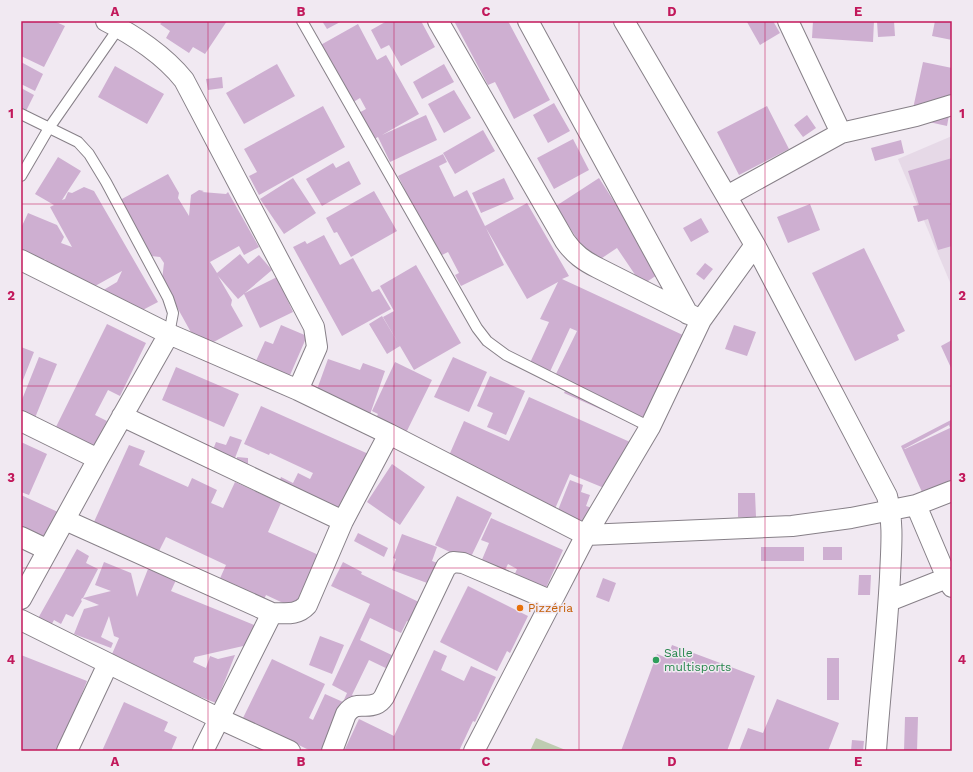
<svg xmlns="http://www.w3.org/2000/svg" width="973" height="772" font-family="'Work Sans',sans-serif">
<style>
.built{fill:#e6d9e7}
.green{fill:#beccb1}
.building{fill:#ceafd1;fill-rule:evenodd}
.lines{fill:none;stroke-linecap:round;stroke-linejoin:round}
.lane-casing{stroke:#878088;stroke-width:12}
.street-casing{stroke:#878088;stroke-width:22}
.lane{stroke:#fff;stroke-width:10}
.street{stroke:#fff;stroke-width:20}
.grid{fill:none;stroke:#c2185b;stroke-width:1;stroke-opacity:0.55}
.food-dot{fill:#e8710a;stroke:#f1e9f2;stroke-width:1.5}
.leisure-dot{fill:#2e9e5b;stroke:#f1e9f2;stroke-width:1.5}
.labels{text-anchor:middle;stroke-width:3;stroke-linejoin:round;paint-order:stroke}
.food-label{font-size:12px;fill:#c56008;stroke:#f1e9f2;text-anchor:start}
.leisure-label{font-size:12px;fill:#27864d;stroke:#f1e9f2;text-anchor:start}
.neatline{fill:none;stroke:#c2185b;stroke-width:1.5}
.grid-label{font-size:13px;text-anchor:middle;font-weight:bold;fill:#c2185b}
</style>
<rect width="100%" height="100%" fill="#f1e9f2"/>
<path class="built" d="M952 136V287L898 159Z"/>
<path class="green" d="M536 738 568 751H530Z"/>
<path class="building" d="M21 21H54L65 26 44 67 21 56Z
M163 21H227L205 54 193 47 189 53 166 38 170 31 160 24Z
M322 21H342L327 29Z
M387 21H421L435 47 401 66 389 45 381 49 371 30Z
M454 21H508L550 100 514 119 495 82 488 85Z
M749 21H773L780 33 760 45 747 22Z
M813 21H874L873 42 812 38Z
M877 21H894L895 36 878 37Z
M935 21H952V40L932 36Z
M358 24 377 60 386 55 419 114 382 135 426 115 437 140 390 162 378 137 372 140 357 114 366 109 360 98 350 104 317 47Z
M21 62 43 74 35 91 21 84Z
M923 62 952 68V99L947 126 911 118Z
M277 64 295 96 244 124 226 93Z
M444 64 454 82 422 99 413 82Z
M115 66 164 94 147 124 98 97Z
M222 77 223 88 208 90 206 79Z
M21 88 34 95 26 111 21 108Z
M454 90 471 118 444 133 428 104Z
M554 103 570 131 548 143 533 115Z
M323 106 345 147 259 195 249 176 257 172 244 149Z
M767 106 789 149 739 175 717 132Z
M807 115 816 128 803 137 794 125Z
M483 130 495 151 455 174 443 153Z
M573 139 589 170 554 189 537 158Z
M901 140 904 153 875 161 871 148Z
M443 154 447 162 439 166 454 197 467 190 485 226 527 203 569 276 562 279 685 336 643 428 564 393 568 385 554 378 577 331 570 328 548 376 528 367 549 322 540 319 558 282 527 299 486 228 504 265 461 286 455 275 459 273 448 252 438 257 398 176Z
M58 157 81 171 62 200 65 199 68 192 72 193 84 187 94 191 158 302 137 313 95 295 117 282 122 271 88 290 55 275 45 259 36 264 21 257V228L28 213 57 225 64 237 61 243 72 247 50 207 54 205 35 194Z
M952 158V246L938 250 928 219 918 222 913 206 919 205 908 171Z
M349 161 361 184 322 206 306 179 333 163 336 168Z
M168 174 179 193 178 198 189 216 191 195 199 190 204 191 202 192 226 194 228 192 259 247 244 255 239 246 210 262 217 273 240 254 248 264 259 255 272 270 245 293 277 277 293 312 260 328 244 294 238 299 218 276 232 300 231 305 243 326 199 350 200 336H193L162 280 164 263 160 257 151 256 120 200Z
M293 178 316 213 284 234 260 199Z
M504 178 514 199 481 213 472 193Z
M599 178 660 273 642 285 617 248 593 264 556 206Z
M374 191 397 231 351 257 337 232 334 233 326 218Z
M810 204 820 230 788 243 777 217Z
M701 218 709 232 691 242 683 228Z
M324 235 340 265 353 258 372 292 379 289 391 309 342 336 293 247 305 241 307 244Z
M864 248 905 331 897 335 899 340 855 361 812 273Z
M705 263 713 269 704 280 696 274Z
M416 265 461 343 414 370 383 317 394 311 380 286Z
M382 316 400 346 387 354 369 324Z
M107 324 146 343 120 396 108 390 95 415 107 421 90 456 51 437Z
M281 325 307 336 284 389 250 374 265 341 273 344Z
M734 325 756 332 747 356 725 349Z
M952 340V370L941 346Z
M21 347 34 352 21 385Z
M39 357 57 364 30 430 21 426V402Z
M453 357 487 372 469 412 434 397Z
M328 359 360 370 363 363 385 371 366 426 311 406Z
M395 362 432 380 401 443 371 428 378 414 372 411Z
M176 367 239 394 224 427 162 400Z
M490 376 525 391 506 435 487 427 493 413 477 406Z
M529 397 630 442 609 490 570 474 551 518 444 467 464 421 509 441Z
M261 406 373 456 348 512 277 487 281 477 293 483 298 473 310 479 313 473 270 453 269 455 244 444Z
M951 420 952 491 927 503 901 446ZM949 425 950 428 905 449H904Z
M230 436 242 440 233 463 211 455 216 442 226 445Z
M21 442 47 454 29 495 21 492Z
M129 445 145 451 139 465 188 487 192 478 217 490 211 503 223 508 235 482 281 503 268 532 323 557 296 609 266 595 261 606 217 585 226 565 166 537 157 555 88 535Z
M237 457 248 458V468H237Z
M392 464 425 487 400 525 367 502Z
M570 480 583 485 581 492 590 495 586 506 595 509 587 528 556 515Z
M738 493H755L756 517H738Z
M21 495 58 512 41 548 21 539Z
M457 496 492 513 469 561 435 545Z
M491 518 563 550 541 599 510 585 517 569 508 564 504 572 481 562 489 543 481 540Z
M358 533 388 548 384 557 354 541Z
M402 534 437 547 432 561 446 566 438 587 392 570 396 559 393 558Z
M761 547H804V561H761Z
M823 547H842V560H823Z
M77 549 89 556 86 563 98 569 83 598 111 591 95 585 104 562 131 573 137 597 148 569 176 580 171 591 259 627 252 644 195 657 193 662 206 668 210 656 218 659 235 655 216 703 109 661 119 638 114 636 109 616 101 637 113 643 111 648 74 634 84 609 99 605 82 598 81 600 82 601 73 617 66 614 61 624 54 620 49 629 36 622Z
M343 562 362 572 361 574 425 605 416 625 407 621 401 633 370 618 360 640 398 658 392 671 369 660 352 695 363 700 325 751H311L243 718 272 659 325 684 309 718 313 720 325 694 343 702 347 693 332 685 370 604 331 586Z
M859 575H871L870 595H858Z
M603 578 616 583 609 602 596 597Z
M468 586 528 616 510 653 507 651 497 671 440 642Z
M320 636 344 645 332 674 309 665Z
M672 645 755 676 727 751H621L657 654 667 658Z
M434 650 447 656 441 670 464 681 471 666 496 677 475 722 473 721 459 751H344L359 719 394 736Z
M21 655 87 681 59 751H21Z
M827 658H839V700H827Z
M777 699 839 723 828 751H739L748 728 763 733Z
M124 702 168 722 164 731 177 737 171 751H102Z
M905 717H918L917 751H904Z
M852 740 864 741 863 751H851Z"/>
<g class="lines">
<defs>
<path id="lane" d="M302 21 477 328 487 341 506 355 650 427
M21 114 78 142 89 154 106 182 168 298 173 313 169 334
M21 176 49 128 120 26"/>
<path id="street" d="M106 21C134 35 165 56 184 80L314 327 317 347 298 390
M438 21 565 241C574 254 584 261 598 268L701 320
M528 21 688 314
M624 21 755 245 887 496C894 523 891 550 890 577 887 635 880 693 876 751
M788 21 841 133
M727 196 841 133 916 116 952 105
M21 260 169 334 298 390 389 434 586 535 792 526 851 518 916 505 952 491
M122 416 343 521
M21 421 98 459
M916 505 947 578 952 587
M65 520 272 613C285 613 297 616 307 605L343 521 389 434
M21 537 48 550
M21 599 98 459 169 334
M889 601 947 578
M21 620 220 719 290 751
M67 751 108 664
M203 751 272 613
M332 751 346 714C356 700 364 709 376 704 379 703 382 700 384 697L446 567 453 562 463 563 552 601
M474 751 586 535 650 427 701 320 755 245"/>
</defs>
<use href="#lane" class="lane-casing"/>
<use href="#street" class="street-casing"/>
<use href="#lane" class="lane"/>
<use href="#street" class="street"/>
</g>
<path class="grid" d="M208 21V751M394 21V751M579 21V751M765 21V751M21 204H952M21 386H952M21 568H952"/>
<circle class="food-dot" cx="520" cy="608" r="4"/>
<circle class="leisure-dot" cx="656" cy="660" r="4"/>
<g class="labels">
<g class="food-label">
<text x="528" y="612">Pizzéria</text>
</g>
<g class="leisure-label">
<text x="664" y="657">Salle<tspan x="664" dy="14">multisports</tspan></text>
</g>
</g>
<rect width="973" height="772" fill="none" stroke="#f1e9f2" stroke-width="44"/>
<rect x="22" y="22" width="929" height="728" class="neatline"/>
<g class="grid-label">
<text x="115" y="16">A</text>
<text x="301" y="16">B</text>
<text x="486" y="16">C</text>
<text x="672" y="16">D</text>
<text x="858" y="16">E</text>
<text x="11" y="118">1</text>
<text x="962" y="118">1</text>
<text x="11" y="300">2</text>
<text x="962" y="300">2</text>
<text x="11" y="482">3</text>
<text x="962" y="482">3</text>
<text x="11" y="664">4</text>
<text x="962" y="664">4</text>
<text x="115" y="766">A</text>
<text x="301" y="766">B</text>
<text x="486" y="766">C</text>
<text x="672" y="766">D</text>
<text x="858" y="766">E</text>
</g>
</svg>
